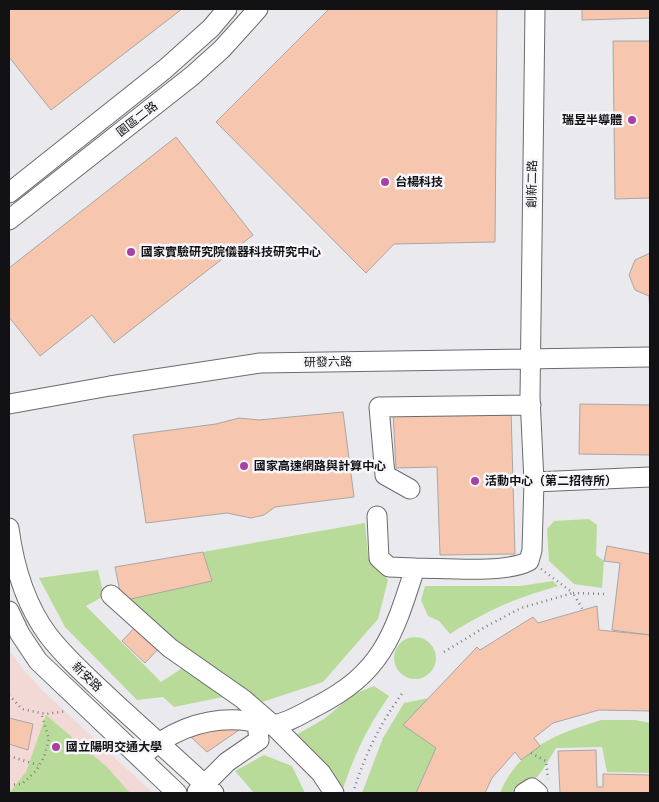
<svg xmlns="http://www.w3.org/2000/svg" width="659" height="802" font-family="'PT Sans Narrow','Noto Sans TC',sans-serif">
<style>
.education{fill:#f3d9d6}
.green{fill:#b9db9a}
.building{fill:#f7c6af;stroke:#aaa6a4}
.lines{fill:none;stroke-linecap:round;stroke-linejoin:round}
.minor-casing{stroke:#6b6a6d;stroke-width:21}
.path{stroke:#7f7e81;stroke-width:2.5;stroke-dasharray:1 4;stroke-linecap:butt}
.minor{stroke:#fff;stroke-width:19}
.poi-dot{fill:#aa40a1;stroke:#f7f6fa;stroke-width:2}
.labels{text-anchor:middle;stroke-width:5;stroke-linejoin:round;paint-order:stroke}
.street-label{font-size:12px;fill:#121113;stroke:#f7f6fa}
.poi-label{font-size:12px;font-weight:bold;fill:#121113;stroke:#f7f6fa;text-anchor:start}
</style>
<rect width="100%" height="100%" fill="#eae9ed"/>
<path class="education" d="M9 650 22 668 43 691 153 793H9Z"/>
<path class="green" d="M589 519 597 525 596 555 604 561 602 588 574 584 549 561 547 529 554 521Z
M365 523 368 555 388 580 378 619 323 682 259 703 122 601 212 581 203 552Z
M98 570 104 596 86 606 161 682 184 667 228 696 174 707 163 697 137 700 65 627 39 578Z
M553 581 558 586C514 599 489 609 450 634L439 621 428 616 421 600 425 586H520Z
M394 658a21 21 0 1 1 42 0a21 21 0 1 1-42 0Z
M374 686 389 696C367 728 354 755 342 792L333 773 296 735 324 719 354 694Z
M429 698 436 748 416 793H362L383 738 404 703Z
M46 715 107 767 130 793H9L26 772Z
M601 720H635L650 723V773L607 772 602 747 556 748C541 773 532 793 500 793 519 747 557 734 601 720Z
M264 755 292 766 305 793H254L235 771Z"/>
<path class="building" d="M9 9H182L51 110 9 57Z
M329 9H497L495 242 394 244 366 273 216 122Z
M582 9H650V18L582 20Z
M613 41H650V198L615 199Z
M176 137 253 235 114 343 92 315 40 356 9 317V268Z
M650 233V315L649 296 635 290 629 275 635 260 650 253Z
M580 404 650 405V455L579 454Z
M511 410 515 554 440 555 437 467 396 468 393 412Z
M343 412 354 497 275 507 264 515 251 518 227 513 146 523 133 435 216 424 239 418 259 420Z
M607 546 650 554V635L612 630 620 563 604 561Z
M203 552 212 581 122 601 115 567Z
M597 606 599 630 650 635V711L599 710 553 723 534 738 540 746 521 760 515 752 492 778 485 793H416L436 748 403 725 477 647 480 650 533 617 538 623Z
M138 624 161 646 145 663 122 641Z
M9 718 33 724 28 750 9 744Z
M237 728 239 730 207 752 191 737 207 731Z
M596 750 597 787H603V774L650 775V793H560L558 751Z"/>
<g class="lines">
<defs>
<path id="minor" d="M9 193 165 69 211 28 227 9
M9 220 192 76 222 49 258 9
M9 404 110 386 260 363 650 357
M534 482 650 477
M410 489 385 475 379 407 531 405
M377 516 379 558 389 567 415 568
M9 528C14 566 25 604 48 635 67 660 92 681 115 703 148 733 181 763 214 793
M111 595 170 648 243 699 273 725 321 773 334 793
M9 611 20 634 38 661 177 793
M140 758C167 733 201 718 239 720 250 720 262 726 273 725 287 723 302 714 315 707 382 673 393 637 415 568 444 568 505 574 529 561L532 550 534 482 530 397 535 9
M197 792 227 762 259 740 257 723
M524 793 532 788 538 793"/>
</defs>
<use href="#minor" class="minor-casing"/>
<path class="path" d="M541 569 573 593 606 594
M444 652 485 627 521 608 573 593 583 610
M9 695 22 709 46 714 67 711
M531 753 546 761 548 779
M9 756 38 765
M9 785 22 784 36 771 44 757 49 739 41 713
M353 793C365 754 379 726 403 692"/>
<use href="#minor" class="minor"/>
</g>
<g class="poi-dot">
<circle cx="632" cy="120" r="5"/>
<circle cx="385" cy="182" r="5"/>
<circle cx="131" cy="252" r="5"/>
<circle cx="244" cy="466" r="5"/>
<circle cx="475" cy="481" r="5"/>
<circle cx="56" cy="747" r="5"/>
</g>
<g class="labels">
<g class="street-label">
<text transform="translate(137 119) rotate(-38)" y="4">園區二路</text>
<text transform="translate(532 184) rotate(-89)" y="4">創新二路</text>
<text transform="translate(328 362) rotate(-1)" y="4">研發六路</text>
<text transform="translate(87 677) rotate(44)" y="4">新安路</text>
</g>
<g class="poi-label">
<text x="622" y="124" text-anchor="end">瑞昱半導體</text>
<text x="395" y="186">台楊科技</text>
<text x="141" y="256">國家實驗研究院儀器科技研究中心</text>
<text x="254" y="470">國家高速網路與計算中心</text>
<text x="485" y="485">活動中心（第二招待所）</text>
<text x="66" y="751">國立陽明交通大學</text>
</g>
</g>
<rect width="659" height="802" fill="none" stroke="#121113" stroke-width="20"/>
</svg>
